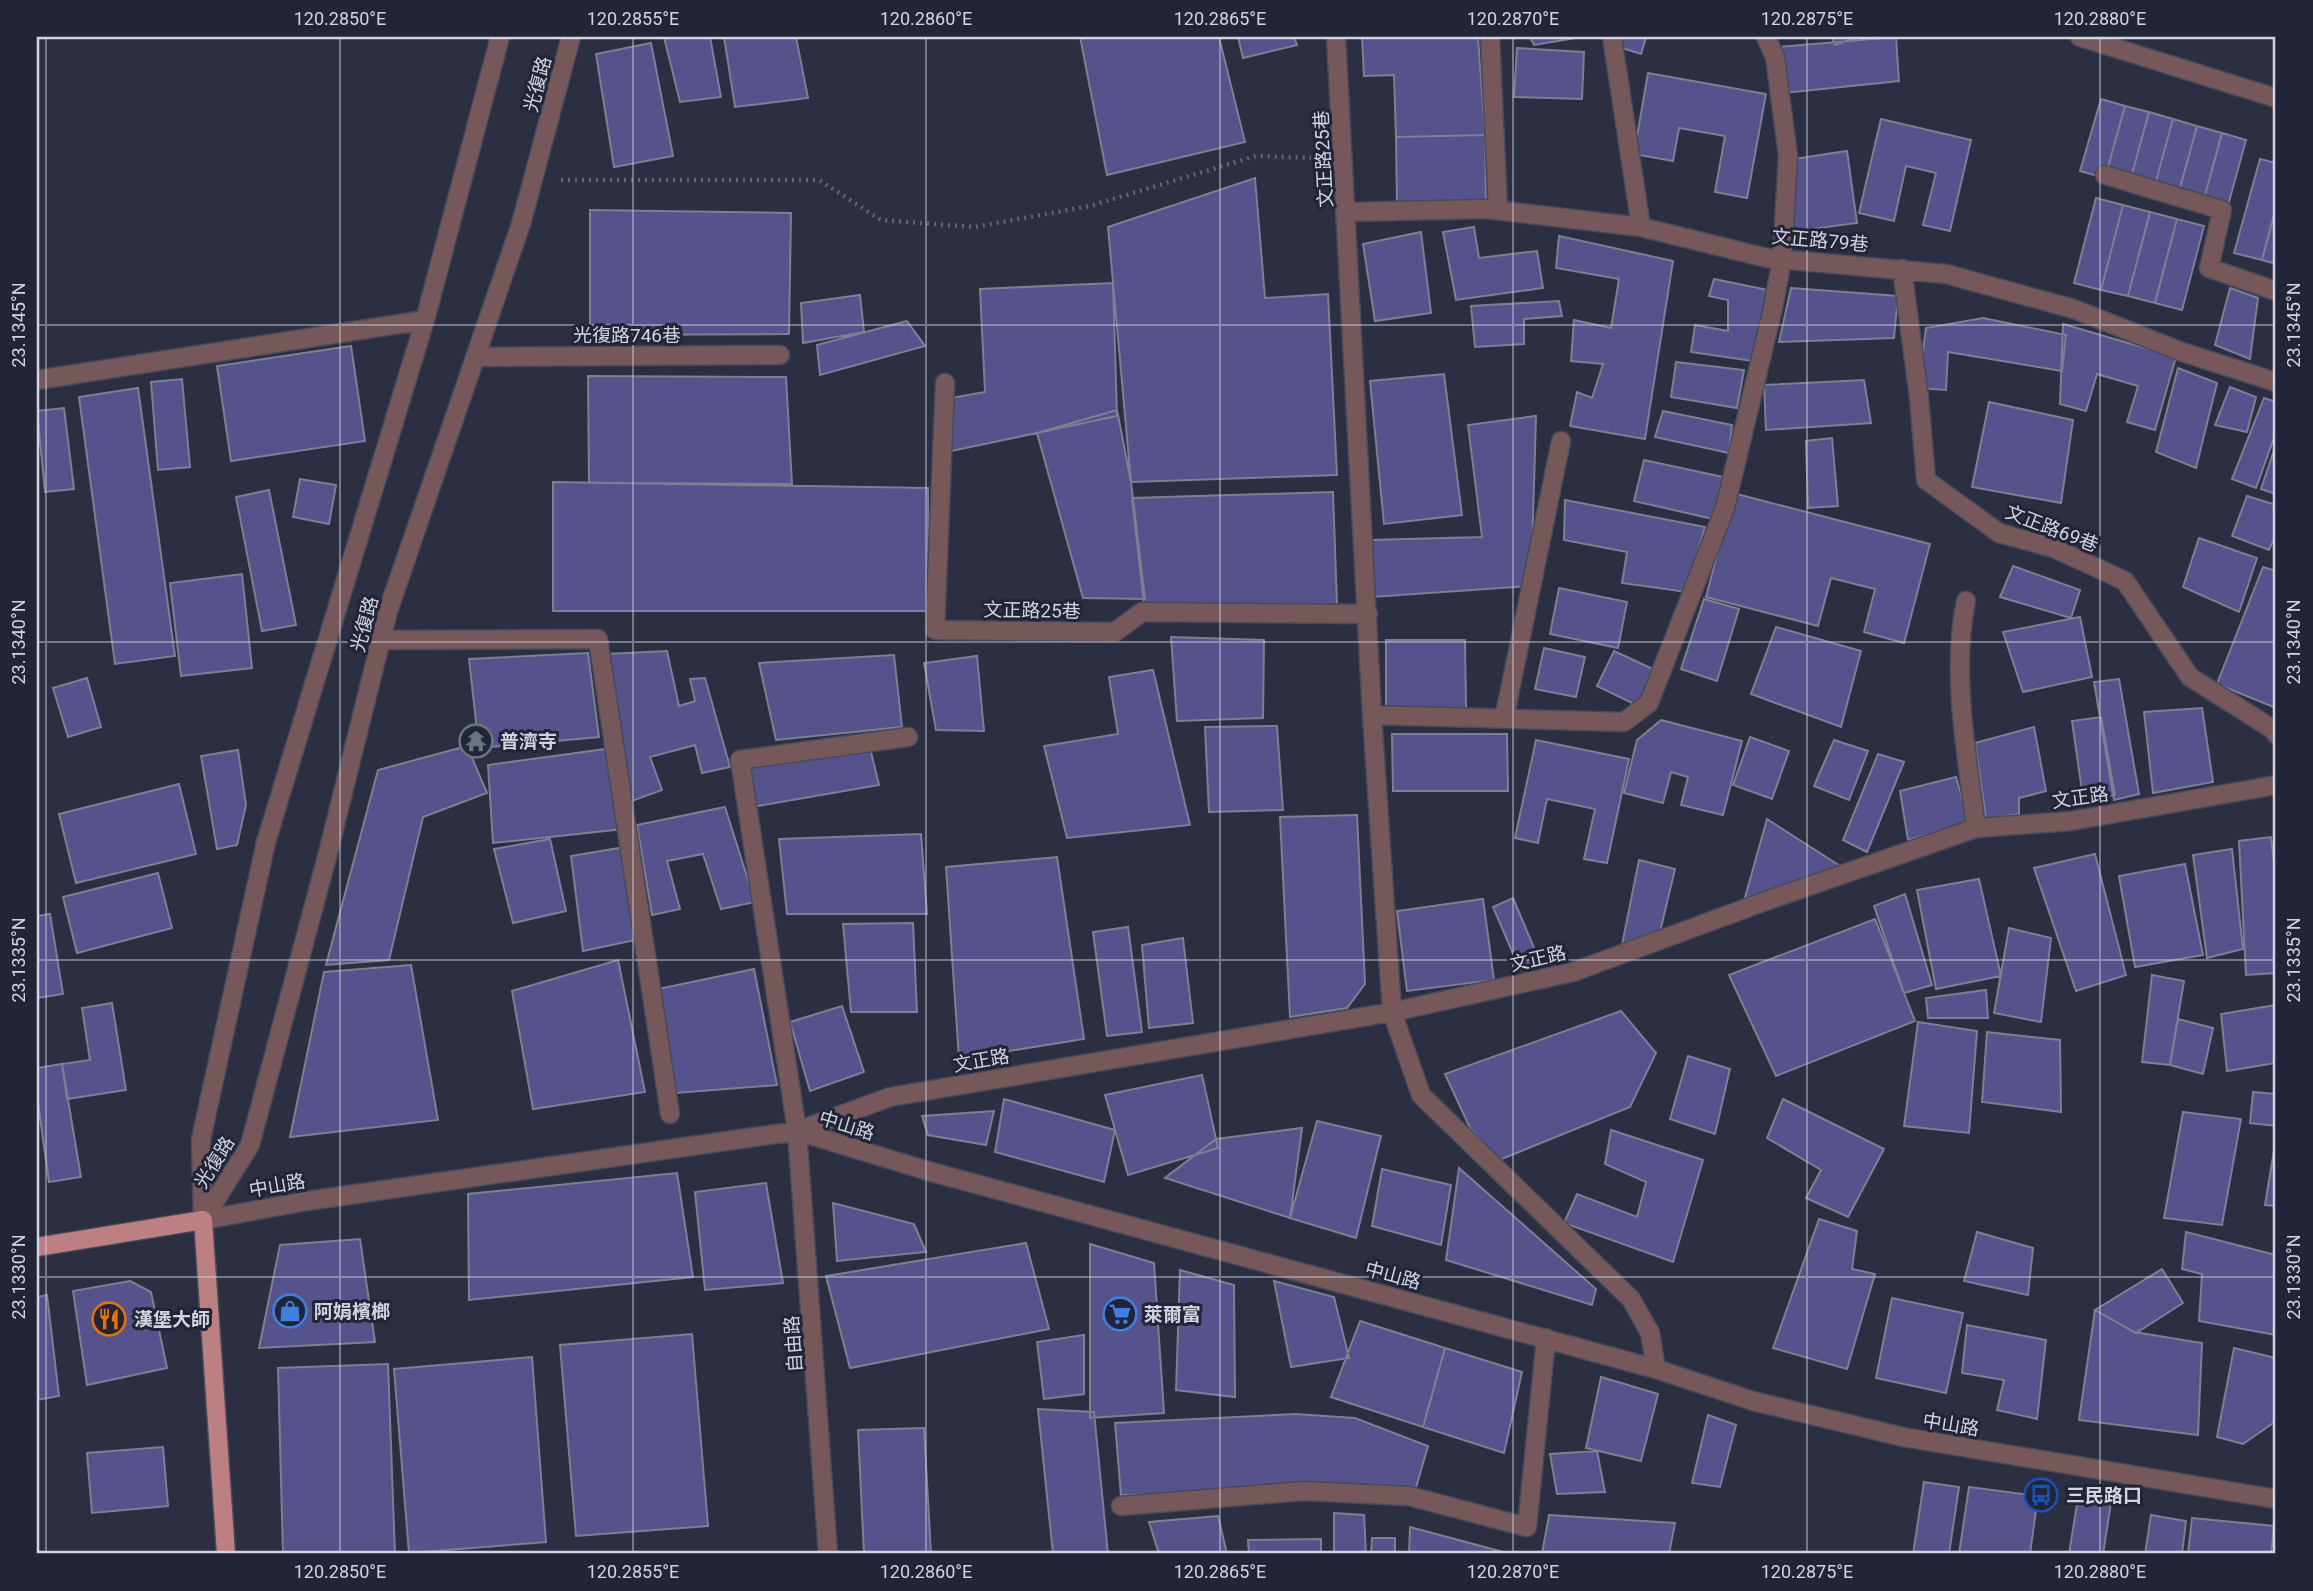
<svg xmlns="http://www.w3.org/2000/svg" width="2313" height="1591" font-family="Roboto,'Noto Sans TC',sans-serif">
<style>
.building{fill:#56528b;stroke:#7e7e95;stroke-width:2}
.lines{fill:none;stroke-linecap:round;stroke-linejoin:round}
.minor-casing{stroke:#464a5b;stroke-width:21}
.major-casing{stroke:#464a5b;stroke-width:21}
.path{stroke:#616575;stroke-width:4.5;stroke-dasharray:2 5;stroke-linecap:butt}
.minor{stroke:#77585a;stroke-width:18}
.major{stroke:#bc7f82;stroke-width:18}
.ticks{fill:none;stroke:#d2d5e1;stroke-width:2;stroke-opacity:0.45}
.labels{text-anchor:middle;stroke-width:6;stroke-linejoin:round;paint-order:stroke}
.street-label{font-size:19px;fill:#d2d5e1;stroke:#212537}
.poi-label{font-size:19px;font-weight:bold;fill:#d2d5e1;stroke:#212537;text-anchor:start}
.neatline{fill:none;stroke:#d2d5e1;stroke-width:2.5}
.ticks-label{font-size:18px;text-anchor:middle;fill:#d2d5e1}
</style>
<rect width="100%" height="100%" fill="#2b2f41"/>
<path class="building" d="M664 37H710L721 97 680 102Z
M724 37H796L808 98 735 107Z
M1080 37H1219L1245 142 1107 175Z
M1238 37H1294L1297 45 1243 58Z
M1362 37H1478L1485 135 1396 137 1394 75 1364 76Z
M1530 37H1582L1534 45Z
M1614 37H1646L1641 54 1613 45Z
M1832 37H1859L1835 45Z
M1896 37 1899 81 1784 93 1778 47Z
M651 43 673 156 614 167 596 54Z
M1517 48 1584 52 1582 99 1514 97Z
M1648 73 1766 94 1747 198 1715 192 1725 136 1679 128 1673 161 1634 154Z
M2101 99 2125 106 2105 178 2080 171Z
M2125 106 2149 112 2129 185 2105 178Z
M2149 112 2173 119 2153 192 2129 185Z
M1881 119 1971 140 1950 231 1923 225 1936 173 1906 166 1894 221 1859 213Z
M2173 119 2197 126 2177 199 2153 192Z
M2197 126 2222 133 2202 206 2177 199Z
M2222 133 2246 140 2226 213 2202 206Z
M1485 135 1486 204 1397 205 1396 137Z
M1847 151 1857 223 1790 232 1780 161Z
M2260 159 2276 163V207L2262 260 2234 253Z
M1255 178 1265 298 1328 294 1337 475 1131 482 1108 227Z
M2096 198 2123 205 2101 290 2074 283Z
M2123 205 2150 212 2128 296 2101 290Z
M2276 207V264L2262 260Z
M590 210 791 213 789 334 590 335Z
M2150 212 2177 219 2155 303 2128 296Z
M2177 219 2204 226 2182 310 2155 303Z
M1474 227 1479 258 1537 251 1543 288 1456 300 1443 232Z
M1421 232 1431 313 1375 321 1363 244Z
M1559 236 1673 261 1645 439 1570 426 1577 392 1592 398 1603 364 1571 361 1574 320 1611 328 1619 279 1556 268Z
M1714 279 1768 290 1752 361 1691 352 1695 325 1728 331V300L1709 296Z
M1113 283 1117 416 942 453 945 399 985 392 980 289Z
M1791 288 1898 296 1894 338 1779 342Z
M2230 288 2258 298 2250 359 2215 345Z
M860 295 864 332 803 343 801 303Z
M1559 301 1562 316 1524 319V344L1475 347 1471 306Z
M1983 318 2066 335 2062 371 1948 352 1946 390 1918 388 1926 328Z
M907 321 925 346 820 375 817 345Z
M2063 324 2176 357 2155 430 2127 422 2138 386 2097 374 2086 411 2060 404Z
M351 346 365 441 231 461 217 366Z
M1676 362 1744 370 1737 408 1671 397Z
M2178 368 2217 383 2196 468 2156 452Z
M1444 374 1462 515 1384 524 1370 381Z
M588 376 786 377 792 484 589 483Z
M182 379 190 467 158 470 151 382Z
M1864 380 1871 423 1766 430 1764 385Z
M2230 387 2256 397 2247 432 2215 425Z
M138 388 175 656 115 664 79 397Z
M2264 398 2276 402V432L2256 488 2232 479Z
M1989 402 2073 420 2061 503 1972 487Z
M64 408 74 489 45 492 37 411Z
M1117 410 1131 482 1145 599 1083 598 1037 433Z
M1663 411 1732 425 1729 453 1655 437Z
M1536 416 1531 586 1372 597 1370 540 1482 537 1468 425Z
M1832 438 1838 506 1808 508 1806 441Z
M2276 444V494L2261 489Z
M1644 460 1723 477 1713 519 1634 501Z
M300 479 336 485 329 524 293 517Z
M553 482 928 488V611H553Z
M269 490 296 625 262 631 236 497Z
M1333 492 1337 605 1144 604 1132 498Z
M1733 493 1930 544 1904 643 1864 632 1875 589 1831 578 1818 626 1706 597Z
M2247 496 2276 505V534L2269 550 2232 536Z
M1565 500 1705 527 1686 592 1622 583 1627 552 1564 540Z
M2199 538 2257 558 2239 612 2183 587Z
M2013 566 2080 590 2071 618 2000 597Z
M2263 567 2276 571V708L2217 684Z
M242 574 252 668 181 676 170 583Z
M1559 588 1627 602 1618 648 1550 634Z
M1704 599 1739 609 1717 681 1681 669Z
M2080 617 2092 677 2023 692 2003 632Z
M1776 627 1861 651 1841 727 1751 694Z
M1171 637 1264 640 1263 718 1177 721Z
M1386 640H1465L1466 708H1386Z
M1544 648 1585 657 1576 697 1535 689Z
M667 651 679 706 695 701 690 679 705 678 730 767 702 773 695 745 650 757 662 790 632 801 606 654Z
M1614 651 1655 670 1638 706 1597 686Z
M588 653 599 737 479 748 469 659Z
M894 655 902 727 776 740 759 663Z
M977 656 984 731 936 730 924 663Z
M1153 670 1190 825 1067 838 1044 746 1118 734 1109 677Z
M87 678 101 727 68 737 53 688Z
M2119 679 2139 794 2114 800 2094 682Z
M2202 708 2213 782 2153 793 2144 712Z
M2101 717 2115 795 2083 798 2072 721Z
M1661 720 1742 741 1723 815 1681 805 1688 777 1671 772 1663 803 1624 793 1637 740Z
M1277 726 1283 810 1209 812 1205 727Z
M2034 727 2046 791 2019 798V814L1986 819 1975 743Z
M1392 734H1507L1508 791H1393Z
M1750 737 1789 751 1772 799 1733 785Z
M1536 740 1629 759 1607 863 1584 859 1595 809 1547 799 1538 843 1515 838Z
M1834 740 1868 751 1849 800 1814 786Z
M869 744 879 785 752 807 747 762Z
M467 746 487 793 423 817 389 960 326 965 378 770Z
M613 748 623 829 493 843 488 765Z
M238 750 246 805 237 845 217 849 201 756Z
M1878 754 1904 762 1867 852 1843 840Z
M1956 777 1969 823 1908 840 1900 791Z
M179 784 196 854 76 883 59 814Z
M725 807 755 902 721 909 703 854 667 861 680 909 652 915 637 825Z
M1357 815 1365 984 1347 1008 1290 1017 1280 817Z
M1767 819 1840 866 1744 901Z
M921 834 927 914H787L779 839Z
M2271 837 2276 880V973L2246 975 2239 841Z
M550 839 566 911 513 923 494 849Z
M625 847 640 939 583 951 571 856Z
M2232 849 2243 949 2207 958 2193 855Z
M2095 854 2126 975 2076 991 2034 868Z
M1057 857 1084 1039 959 1059 946 867Z
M1639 860 1675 869 1659 936 1622 945Z
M2185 864 2203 955 2135 967 2119 876Z
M158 873 172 928 77 953 63 897Z
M1979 879 2001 976 1936 989 1917 890Z
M1905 894 1932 985 1904 993 1874 906Z
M1513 898 1540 962 1520 970 1493 907Z
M1483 899 1494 980 1407 991 1397 911Z
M50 914 63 994 37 998V916Z
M1875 919 1915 1021 1776 1076 1729 975Z
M913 923 917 1012H851L843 924Z
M1128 927 1142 1032 1107 1036 1093 932Z
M2009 928 2051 938 2041 1022 1994 1013Z
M1183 938 1193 1023 1149 1028 1142 945Z
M618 960 645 1092 533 1109 512 991Z
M411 965 438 1120 290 1137 324 972Z
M754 969 777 1085 676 1093 658 989Z
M2152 975 2184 981 2170 1065 2142 1062Z
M1986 990 1988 1018H1928L1926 998Z
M112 1003 126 1090 67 1099 62 1064 90 1060 82 1008Z
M2276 1005V1063L2227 1071 2221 1014Z
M842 1006 864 1072 810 1091 790 1022Z
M1621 1011 1656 1053 1630 1107 1499 1160 1470 1128 1445 1074Z
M2178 1019 2213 1028 2203 1074 2170 1065Z
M1918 1022 1977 1031 1969 1133 1904 1126Z
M1987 1032 2060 1040 2061 1112 1982 1102Z
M1688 1056 1730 1069 1715 1134 1670 1119Z
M62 1064 81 1177 49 1182 37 1096V1068Z
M1202 1075 1218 1148 1128 1175 1105 1095Z
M2253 1092 2276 1094V1126L2250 1123Z
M1004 1099 1115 1130 1104 1182 995 1152Z
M1783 1099 1884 1149 1848 1217 1806 1198 1821 1170 1767 1138Z
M994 1111 986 1145 928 1135 922 1116Z
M2183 1112 2241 1119 2222 1225 2164 1218Z
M1317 1121 1381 1136 1356 1238 1290 1218Z
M1302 1128 1290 1218 1165 1178 1216 1139Z
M1611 1130 1703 1160 1673 1262 1564 1223 1577 1194 1637 1217 1646 1182 1605 1164Z
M2276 1138V1206L2265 1205Z
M1459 1168 1596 1289 1592 1305 1446 1260Z
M1382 1169 1451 1185 1441 1245 1372 1226Z
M677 1173 693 1277 469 1300 468 1194Z
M766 1183 783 1283 705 1290 695 1192Z
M833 1203 914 1224 926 1252 837 1261Z
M1819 1219 1857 1231 1852 1269 1875 1274 1847 1369 1773 1348Z
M1977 1232 2033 1248 2028 1295 1964 1281Z
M2186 1232 2276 1255V1335L2199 1321 2202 1274 2182 1269Z
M360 1239 375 1342 259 1348 280 1245Z
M1026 1243 1049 1329 850 1368 826 1276Z
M1090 1244 1154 1263 1164 1413 1090 1418Z
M2162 1269 2183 1303 2136 1333 2095 1310Z
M1180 1270 1234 1285 1235 1397 1176 1390Z
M130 1281 151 1292 167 1368 87 1385 73 1291Z
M1274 1281 1334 1297 1349 1358 1291 1367Z
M47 1295 59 1396 37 1400V1297Z
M1892 1298 1963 1313 1946 1393 1876 1378Z
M2095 1310 2134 1332 2202 1343 2198 1435 2079 1420Z
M1360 1321 1445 1348 1423 1427 1331 1397Z
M1967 1325 2046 1340 2037 1419 1997 1410 2004 1380 1962 1373Z
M692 1334 708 1526 576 1536 560 1345Z
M1084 1335V1394L1044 1399 1037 1342Z
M1445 1348 1522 1372 1504 1453 1423 1427Z
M2234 1348 2276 1358V1421L2243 1444 2217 1437Z
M532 1357 546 1542 409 1553 394 1369Z
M388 1364 395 1554H283L278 1368Z
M1601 1377 1658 1394 1641 1461 1586 1448Z
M1038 1409 1094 1412 1108 1554H1053Z
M1295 1414 1355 1418 1428 1446 1415 1491 1121 1495 1115 1423Z
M1708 1415 1736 1425 1720 1487 1692 1483Z
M924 1428 931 1554H864L858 1430Z
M163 1447 168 1506 92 1513 87 1453Z
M1597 1451 1605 1492 1557 1494 1550 1454Z
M1924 1482 1959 1487 1949 1554H1913Z
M1969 1487 2038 1496 2030 1554H1959Z
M2078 1498 2111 1503 2103 1554H2069Z
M1334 1513 1364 1515 1366 1554H1334Z
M1549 1515 1675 1523 1669 1554H1542Z
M2151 1515 2186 1521 2182 1554H2145Z
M1218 1516 1227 1554H1159L1149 1522Z
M2192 1518 2274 1526 2271 1554H2188Z
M1410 1527 1503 1552 1502 1554H1409Z
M1372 1538H1395V1554H1371Z
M1321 1539V1554H1249L1248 1540Z"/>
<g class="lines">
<defs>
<path id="minor" d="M1336 37 1372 715 1392 1012 1421 1095 1631 1299 1650 1333 1656 1369
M1490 37 1498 210
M1612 37 1641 227
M2080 37 2276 98
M2105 175 2222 210 2209 268 2276 291
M1347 212 1486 209 1641 227 1767 258 1946 274 2074 309 2182 352 2276 382
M1902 269 1919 397 1926 480 1999 533 2054 548 2125 581 2190 677 2274 730 2276 734
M475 357 780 355
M37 380 425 320
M945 383 935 630 1115 632 1142 612 1368 614
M1966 601C1951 671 1967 757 1976 828
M381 640 598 639 670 1114
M1372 715 1624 722 1649 703 1725 508 1773 308 1782 259 1788 156 1775 57 1766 37
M1504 719 1561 441
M797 1131 890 1097 1392 1012 1573 972 1763 902 1976 828 2071 821 2276 785
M203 1220 307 1201 797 1131 928 1171 1656 1369 1753 1401 1903 1437 2276 1499
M203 1220 250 1145 328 853 388 611 521 224 571 37
M203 1220 201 1139 266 842 425 320 500 37
M1121 1506 1303 1491 1409 1496 1527 1527 1546 1338
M828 1554 797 1131 740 760 908 737"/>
<path id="major" d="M37 1247 203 1220 226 1554"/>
</defs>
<use href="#minor" class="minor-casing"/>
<use href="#major" class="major-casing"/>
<path class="path" d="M561 180H819L881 220 975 227 1090 206 1256 156 1315 158"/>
<use href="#minor" class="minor"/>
<use href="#major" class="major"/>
</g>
<path class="ticks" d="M46 37V1554M340 37V1554M633 37V1554M926 37V1554M1220 37V1554M1513 37V1554M1807 37V1554M2100 37V1554M37 325H2276M37 642H2276M37 960H2276M37 1277H2276"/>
<defs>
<symbol id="temple-ring" viewBox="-11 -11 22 22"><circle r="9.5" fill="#212537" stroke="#6b7280" stroke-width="1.5"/><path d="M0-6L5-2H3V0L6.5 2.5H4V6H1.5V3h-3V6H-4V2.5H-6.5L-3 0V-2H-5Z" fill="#6b7280"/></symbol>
<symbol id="shop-ring" viewBox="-11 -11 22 22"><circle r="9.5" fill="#212537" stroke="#3f7fe0" stroke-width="1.5"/><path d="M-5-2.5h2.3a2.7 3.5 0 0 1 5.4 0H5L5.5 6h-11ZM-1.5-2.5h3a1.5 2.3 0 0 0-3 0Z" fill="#3f7fe0"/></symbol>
<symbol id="supermarket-ring" viewBox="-11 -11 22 22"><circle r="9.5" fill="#212537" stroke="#3f7fe0" stroke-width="1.5"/><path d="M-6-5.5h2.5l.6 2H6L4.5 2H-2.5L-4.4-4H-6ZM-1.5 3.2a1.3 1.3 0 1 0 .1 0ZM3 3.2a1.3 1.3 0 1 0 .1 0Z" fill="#3f7fe0"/></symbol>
<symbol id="restaurant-ring" viewBox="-11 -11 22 22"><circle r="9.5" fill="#212537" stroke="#e8710a" stroke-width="1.5"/><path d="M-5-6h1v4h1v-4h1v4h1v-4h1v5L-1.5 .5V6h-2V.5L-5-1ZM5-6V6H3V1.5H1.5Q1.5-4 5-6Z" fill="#e8710a"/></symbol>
<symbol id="bus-ring" viewBox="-11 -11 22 22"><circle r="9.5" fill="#212537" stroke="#1a4fb4" stroke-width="1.5"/><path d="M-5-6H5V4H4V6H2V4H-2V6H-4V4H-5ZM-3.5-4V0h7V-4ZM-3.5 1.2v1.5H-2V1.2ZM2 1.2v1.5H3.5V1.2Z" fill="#1a4fb4"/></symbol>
</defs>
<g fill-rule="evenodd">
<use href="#temple-ring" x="457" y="722" width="38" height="38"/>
<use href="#shop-ring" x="271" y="1292" width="38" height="38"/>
<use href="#supermarket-ring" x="1101" y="1295" width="38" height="38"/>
<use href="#restaurant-ring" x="90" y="1300" width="38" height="38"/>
<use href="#bus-ring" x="2022" y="1476" width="38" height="38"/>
</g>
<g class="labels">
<g class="street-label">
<text transform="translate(537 84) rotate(-75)" y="7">光復路</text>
<text transform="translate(1323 159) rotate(-93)" y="7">文正路25巷</text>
<text transform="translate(1820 240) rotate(5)" y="7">文正路79巷</text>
<text x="627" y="342">光復路746巷</text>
<text transform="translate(2052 528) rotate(21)" y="7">文正路69巷</text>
<text transform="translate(1032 610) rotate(1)" y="7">文正路25巷</text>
<text transform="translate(364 624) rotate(-75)" y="7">光復路</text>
<text transform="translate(2080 797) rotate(-8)" y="7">文正路</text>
<text transform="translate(1538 958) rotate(-13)" y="7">文正路</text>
<text transform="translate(981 1060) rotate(-10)" y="7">文正路</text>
<text transform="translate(847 1125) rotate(17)" y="7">中山路</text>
<text transform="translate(214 1162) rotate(-58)" y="7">光復路</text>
<text transform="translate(277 1185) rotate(-10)" y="7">中山路</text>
<text transform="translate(1393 1275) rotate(15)" y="7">中山路</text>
<text transform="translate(793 1344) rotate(-94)" y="7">自由路</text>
<text transform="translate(1951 1424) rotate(9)" y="7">中山路</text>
</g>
<g class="poi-label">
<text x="500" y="748">普濟寺</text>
<text x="314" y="1318">阿娟檳榔</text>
<text x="1144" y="1321">萊爾富</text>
<text x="134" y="1326">漢堡大師</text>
<text x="2066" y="1502">三民路口</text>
</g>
</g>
<rect width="2313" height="1591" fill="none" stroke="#212537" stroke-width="77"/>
<rect x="38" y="38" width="2236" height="1514" class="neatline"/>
<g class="ticks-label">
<text x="340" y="25">120.2850°E</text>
<text x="633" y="25">120.2855°E</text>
<text x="926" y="25">120.2860°E</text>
<text x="1220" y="25">120.2865°E</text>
<text x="1513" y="25">120.2870°E</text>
<text x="1807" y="25">120.2875°E</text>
<text x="2100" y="25">120.2880°E</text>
<text transform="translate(19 325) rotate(-90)" y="6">23.1345°N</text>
<text transform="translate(2294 325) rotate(-90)" y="6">23.1345°N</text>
<text transform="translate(19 642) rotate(-90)" y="6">23.1340°N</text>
<text transform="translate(2294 642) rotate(-90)" y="6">23.1340°N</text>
<text transform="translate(19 960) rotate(-90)" y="6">23.1335°N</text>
<text transform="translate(2294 960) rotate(-90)" y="6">23.1335°N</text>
<text transform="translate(19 1277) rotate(-90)" y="6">23.1330°N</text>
<text transform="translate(2294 1277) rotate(-90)" y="6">23.1330°N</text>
<text x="340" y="1578">120.2850°E</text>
<text x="633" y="1578">120.2855°E</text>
<text x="926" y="1578">120.2860°E</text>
<text x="1220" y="1578">120.2865°E</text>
<text x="1513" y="1578">120.2870°E</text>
<text x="1807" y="1578">120.2875°E</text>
<text x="2100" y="1578">120.2880°E</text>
</g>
</svg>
